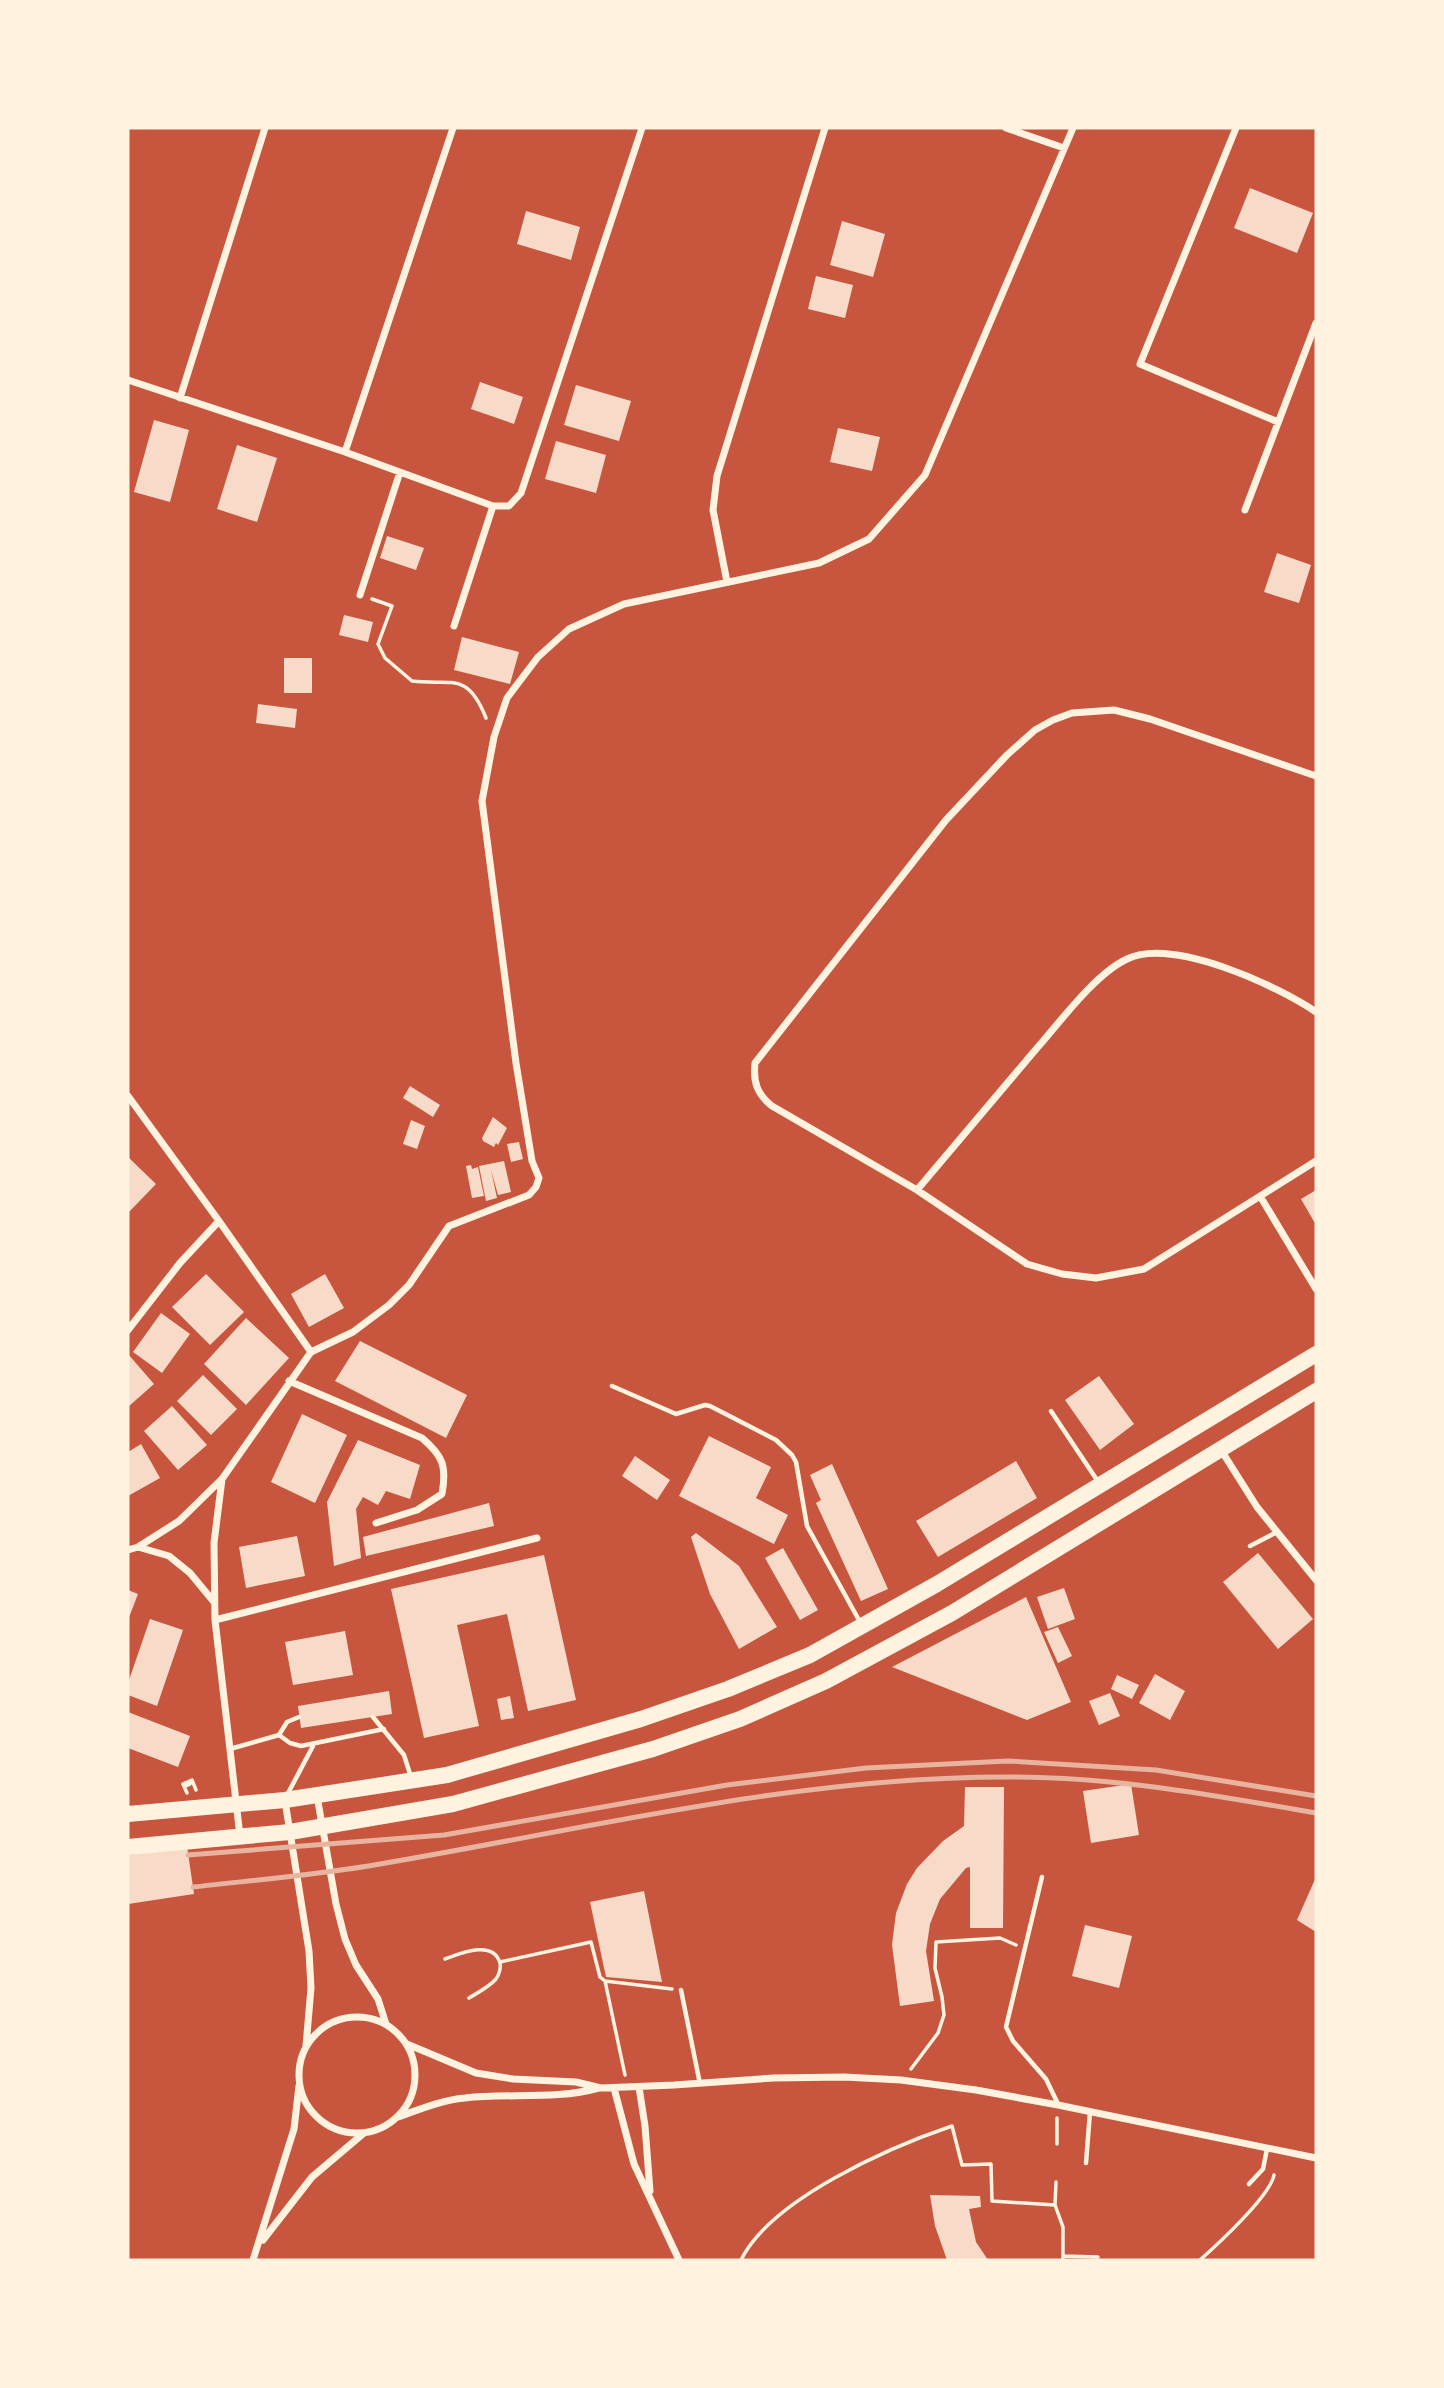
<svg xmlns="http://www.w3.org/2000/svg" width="1444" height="2388" font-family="'Work Sans',sans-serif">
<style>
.building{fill:#f7dbc8}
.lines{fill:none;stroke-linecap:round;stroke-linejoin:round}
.path{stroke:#fff3e0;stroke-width:3.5}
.service{stroke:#fff3e0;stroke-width:4.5}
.minor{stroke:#fff3e0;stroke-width:7}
.primary{stroke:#fff3e0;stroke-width:16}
.rail{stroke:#e9b49f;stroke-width:5}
</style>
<rect width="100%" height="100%" fill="#c8553d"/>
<path class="building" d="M1250 188 1313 213 1297 253 1234 228Z
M526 211 580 227 571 260 517 244Z
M842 221 885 234 873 277 830 265Z
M816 276 853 285 845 318 808 309Z
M480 382 523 397 514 424 471 409Z
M576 385 631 401 619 441 564 425Z
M154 420 189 430 170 502 134 492Z
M838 428 880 437 872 471 830 462Z
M556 441 606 455 596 493 545 479Z
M237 445 277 458 257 522 217 509Z
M387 536 424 548 416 570 380 558Z
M1277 553 1311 565 1299 603 1264 592Z
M344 615 373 622 368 642 339 635Z
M462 637 519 652 510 684 454 670Z
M284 658H312V693H284Z
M258 704 297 709 295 728 256 723Z
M410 1086 440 1105 433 1117 403 1098Z
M493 1117 507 1128 498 1145 496 1143 494 1147 483 1141 482 1138Z
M411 1120 425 1126 417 1149 403 1144Z
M519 1142 523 1159 511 1162 507 1144Z
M128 1157 156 1184 128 1213Z
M504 1161 511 1192 498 1195 491 1170 497 1198 486 1201 479 1166Z
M471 1165 472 1169 478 1167 484 1196 472 1198 466 1166Z
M1316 1190V1225L1301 1199Z
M206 1274 244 1312 210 1345 172 1307Z
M325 1274 344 1308 309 1327 291 1294Z
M161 1313 190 1334 162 1373 133 1352Z
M246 1318 289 1358 246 1405 204 1364Z
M360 1341 467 1395 446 1438 335 1381Z
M128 1354 154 1384 128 1407Z
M203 1375 237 1409 211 1435 177 1401Z
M1099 1376 1134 1424 1100 1450 1065 1400Z
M172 1406 207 1445 178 1470 144 1431Z
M302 1414 347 1435 315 1503 271 1482Z
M709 1436 771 1467 756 1498 788 1515 774 1544 679 1496Z
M358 1440 420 1465 410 1499 386 1491 378 1505 363 1497 356 1509 361 1558 334 1566 327 1502Z
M141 1444 160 1478 128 1496V1452Z
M635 1456 670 1480 657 1500 622 1476Z
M1016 1461 1037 1498 938 1557 916 1521Z
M832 1464 888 1589 861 1601 816 1503 821 1500 810 1475Z
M489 1503 494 1526 366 1556 363 1537Z
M696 1533 739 1566 777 1627 739 1649 710 1594 691 1537Z
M297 1536 305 1576 246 1588 239 1547Z
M783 1548 818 1610 800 1620 765 1558Z
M1258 1553 1313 1619 1278 1649 1223 1582Z
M544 1555 576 1700 528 1711 507 1614 457 1625 479 1726 424 1738 391 1589Z
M1064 1588 1075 1619 1048 1629 1037 1597Z
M128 1590 138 1594 128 1620Z
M1026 1597 1071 1702 1027 1720 892 1667Z
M150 1619 183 1630 157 1706 128 1695V1683Z
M1058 1627 1072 1656 1058 1663 1044 1632Z
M345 1631 353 1675 293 1685 285 1642Z
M1155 1674 1185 1691 1170 1720 1139 1703Z
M1117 1675 1139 1685 1132 1699 1111 1689Z
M389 1691 392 1714 301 1728 298 1706Z
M1110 1693 1120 1716 1099 1725 1089 1701Z
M510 1696 514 1718 501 1720 497 1699Z
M128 1712 190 1736 178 1767 128 1748Z
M1131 1784 1139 1835 1091 1843 1083 1791Z
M965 1787H1004L1003 1928H970V1867L966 1868 940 1899 930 1924 926 1951 934 2001 900 2006 892 1945 896 1913 907 1884 917 1868 943 1841 964 1826Z
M187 1846 194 1894 128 1904V1855Z
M1316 1877V1932L1297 1920Z
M644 1891 662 1982 606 1977 590 1902Z
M1085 1925 1132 1936 1119 1988 1072 1976Z
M930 2195 980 2196 981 2207 969 2209 976 2242 988 2260H947L935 2226Z"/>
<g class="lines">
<path class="path" d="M372 599 392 606 378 644 385 658 412 681C451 686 467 670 486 718
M187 1793 183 1784 190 1782V1784L186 1786 185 1783 192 1780 196 1790
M445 1959C459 1954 493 1939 500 1963 501 1968 499 1975 496 1979 489 1987 477 1993 469 1998
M500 1962 591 1942 600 1977 605 1981 625 2075
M605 1981 672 1989
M911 2069 938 2033 944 2015 942 1997 935 1968 936 1942 1000 1938 1016 1945
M1057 2144V2118
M1056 2182 1055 2205 1063 2227V2260
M1063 2256 1098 2257
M741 2260C771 2199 890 2147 952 2126L962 2165 991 2164 992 2201 1055 2205
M1200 2260C1218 2244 1270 2196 1274 2175"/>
<path class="service" d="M612 1386 676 1414 705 1405 710 1406 776 1440 792 1455 796 1462 807 1526 860 1622
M1051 1411 1099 1483
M1250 1546 1277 1532
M373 1717 404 1755 411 1777
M279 1735 290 1743 301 1746 384 1729
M230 1749 279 1735 287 1722 299 1717
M286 1797 313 1746
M1042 1877 1006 2027 1013 2041 1046 2079 1058 2104
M681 1990 700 2084
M1086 2163 1090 2112
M1249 2184 1263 2169 1267 2149"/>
<path class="minor" d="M1006 128 1064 148
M1236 128 1140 364 1278 422
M128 380 345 452 493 506H509L521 493 642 128
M180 398 265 128
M345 452 453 128
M1245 510 1316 323
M727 582 713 510 717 476 825 128
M360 595 400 472
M454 626 493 506
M1316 776 1150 719 1114 710 1072 713 1053 720 1035 730 1007 755 946 820 755 1063C753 1082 757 1094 772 1106L917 1190 1027 1264 1062 1274 1096 1278 1144 1269 1316 1161
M128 1096 219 1221 311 1352
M917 1190C957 1143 997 1096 1037 1048 1061 1021 1095 974 1127 959 1173 937 1278 986 1316 1012
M1260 1196 1316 1289
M128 1330 180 1263 219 1221
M289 1381 422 1438C443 1456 447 1466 442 1494L417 1510 376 1523
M1221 1450 1257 1507 1316 1580
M222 1479 214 1543 215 1620 240 1836
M138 1547 169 1556 190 1573 214 1602
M128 1550 138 1547 179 1521 222 1479 311 1352 353 1332 389 1305 409 1285 449 1226 529 1195 536 1187 539 1178 532 1161 516 1063 482 801 494 737 507 698 538 657 569 629 624 604 819 563 869 539 925 475 1073 128
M215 1620 537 1538
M317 1796 336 1904 345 1939 356 1965 378 1999 386 2024
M285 1801 309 1951 311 1988 306 2046
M299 2075a58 58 0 1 1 116 0a58 58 0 1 1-116 0Z
M407 2044 476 2073 513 2079 576 2082 601 2088 674 2085 774 2078 844 2077 901 2080 976 2090 1058 2105 1316 2158
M639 2087 645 2126 650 2191
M614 2088 634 2164 679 2260
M398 2117C420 2109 442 2100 465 2098 510 2093 555 2100 599 2088
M263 2240 312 2177 364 2133
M253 2260 294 2129 299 2086"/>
<path class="primary" d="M128 1814 285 1800 447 1775 641 1719 728 1689 810 1655 937 1584 1316 1354
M128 1847 290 1832 453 1804 653 1749 740 1719 826 1681 952 1613 1316 1391"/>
<path class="rail" d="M188 1855 444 1835 727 1785 866 1768 1008 1761 1156 1770 1316 1796
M193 1887C255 1880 318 1875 380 1864 587 1829 794 1777 1005 1777 1110 1776 1213 1795 1316 1813"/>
</g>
<rect width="1444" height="2388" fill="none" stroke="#fff3e0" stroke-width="259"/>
</svg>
